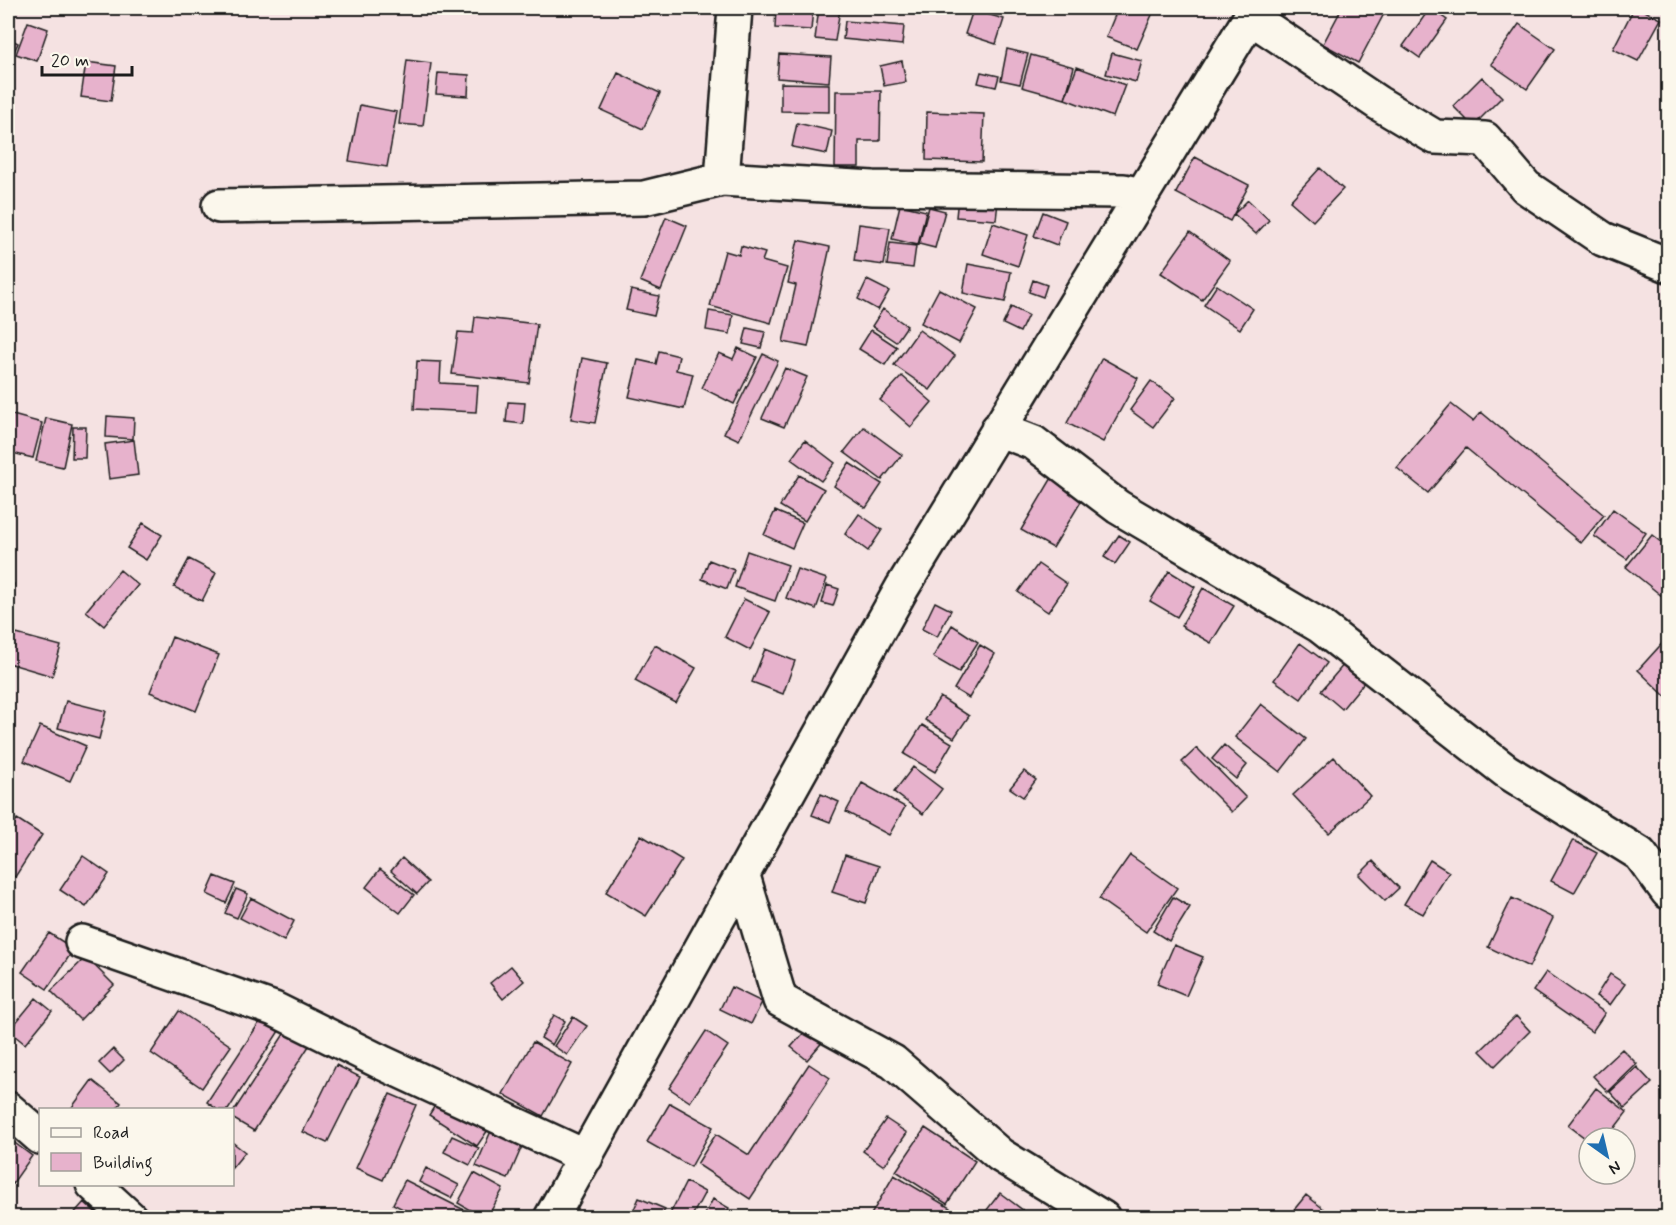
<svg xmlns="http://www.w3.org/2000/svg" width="1676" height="1225" font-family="Mynerve,sans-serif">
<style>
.building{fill:#e7b2cc;stroke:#1c1c1c;stroke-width:1.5}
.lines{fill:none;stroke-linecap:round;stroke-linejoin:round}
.minor-casing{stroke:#1c1c1c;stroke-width:38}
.minor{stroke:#fbf7ec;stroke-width:33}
</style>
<rect width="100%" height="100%" fill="#f5e2e2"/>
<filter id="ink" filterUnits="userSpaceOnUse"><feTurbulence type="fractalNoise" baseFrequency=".0167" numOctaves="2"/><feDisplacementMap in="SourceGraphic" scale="12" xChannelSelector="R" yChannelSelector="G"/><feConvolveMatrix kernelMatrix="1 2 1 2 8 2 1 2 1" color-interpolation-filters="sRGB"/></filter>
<g filter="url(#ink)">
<path class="building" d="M776 8H813L811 30 775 28Z
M819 8 840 9 835 41 815 39Z
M1118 8H1155L1137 49 1106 37Z
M1342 8H1387L1358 63 1323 44Z
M1430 8 1447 20 1420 58 1403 46Z
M1634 8H1639L1661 19 1638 61 1613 49Z
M973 10 1004 19 996 44 965 34Z
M845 21 904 26 902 45 843 39Z
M28 22 48 29 37 61 16 54Z
M1519 24 1555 49 1527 89 1491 64Z
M8 38 18 43 8 64Z
M1007 49 1028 54 1020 84 1001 80Z
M1112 53 1142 61 1136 82 1106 74Z
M779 54 831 57 829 82 777 78Z
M1031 55 1074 67 1065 99 1022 87Z
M407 60 431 63 423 126 399 124Z
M902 61 906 82 884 86 880 66Z
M86 62 116 66 111 101 81 97Z
M1077 67 1125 85 1113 117 1065 99Z
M981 72 999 76 996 87 978 83Z
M438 73 469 75 468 96 436 94Z
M618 73 660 93 643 129 601 110Z
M1482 77 1502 97 1473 126 1453 106Z
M781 83 829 84V112L781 111Z
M836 91H881L880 141H859V167H835Z
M360 105 397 112 387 167 349 161Z
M927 112 984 114 982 162 926 160Z
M797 123 832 131 827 154 792 147Z
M1195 157 1249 185 1230 221 1176 193Z
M1320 168 1343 189 1313 221 1290 201Z
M958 198 998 202 996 220 956 217Z
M1248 200 1269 220 1256 234 1234 214Z
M900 205 926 211 918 245 892 239Z
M929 207 945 211 935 248 919 244Z
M1043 212 1066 221 1057 245 1034 236Z
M666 217 687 226 661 290 640 281Z
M993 223 1028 235 1018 266 983 254Z
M859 224 890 228 884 265 854 261Z
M1190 232 1230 261 1202 300 1161 273Z
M798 240 830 247 808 347 783 342 796 285 788 283Z
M890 243 916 246 913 268 887 265Z
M741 246 765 253 762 261 787 268 771 323 710 306 725 251 739 255Z
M968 264 1011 272 1005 302 963 293Z
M867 280 889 291 878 310 858 299Z
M1033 280 1047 285 1043 297 1029 292Z
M1217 285 1253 309 1240 329 1204 305Z
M939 289 977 309 959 343 921 323Z
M631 290 659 296 654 316 626 310Z
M1011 307 1028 315 1020 332 1003 324Z
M883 309 907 326 896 342 872 326Z
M709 311 733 315 730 334 706 330Z
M475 317 537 324 529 383 452 374 458 332 473 333Z
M747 328 765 332 761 348 743 344Z
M871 330 897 347 885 365 859 349Z
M919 330 955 356 930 390 894 365Z
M738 348 757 357 734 404 702 388 719 353 733 359Z
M659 351 679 356 676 370 693 374 684 409 629 397 638 360 656 364Z
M763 354 778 361 739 440 724 433Z
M582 358 607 363 595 423 571 419Z
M1102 358 1138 378 1103 442 1067 423Z
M417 361 441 362 440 383 478 385 476 412 414 409Z
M785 368 807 377 784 427 762 418Z
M902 376 932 402 911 427 880 400Z
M1151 381 1175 398 1153 427 1130 410Z
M508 402 525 403 523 424 506 422Z
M1451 404 1473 421 1481 412 1604 515 1581 543 1466 448 1428 493 1397 468Z
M9 414 42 423 33 458 8 452Z
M107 416 134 418 133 439 106 437Z
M46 418 72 424 63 467 36 461Z
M73 427H86L85 458H72Z
M864 427 902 455 882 480 844 452Z
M134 440 138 475 109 479 105 444Z
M805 440 835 463 821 481 791 459Z
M849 463 882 484 866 508 834 486Z
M799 475 824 489 805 521 780 506Z
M1053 476 1085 495 1053 548 1021 530Z
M1613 509 1646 533 1627 559 1594 536Z
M775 511 803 523 792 548 764 535Z
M859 514 882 530 868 551 845 534Z
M143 523 162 535 146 560 127 548Z
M1119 535 1130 542 1115 564 1104 557Z
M1652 535 1668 548V601L1626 567Z
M747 551 788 565 775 601 735 587Z
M189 559 216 573 202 601 174 587Z
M709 560 734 570 727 589 702 579Z
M1038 564 1067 584 1048 612 1018 592Z
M797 569 827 579 816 609 786 598Z
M120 570 138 585 104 626 86 611Z
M1169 571 1195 587 1177 617 1150 601Z
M8 583 14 584 9 613H8Z
M827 585 839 589 833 606 822 603Z
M1203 588 1234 606 1211 643 1181 626Z
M744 599 770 612 750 650 725 637Z
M935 602 951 610 937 637 922 629Z
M952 625 978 642 959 672 933 657Z
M9 632 61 646 52 676 8 663Z
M172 637 219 655 196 711 150 692Z
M1668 637V695L1666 697 1638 670Z
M1300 643 1327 663 1301 699 1274 680Z
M655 645 696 668 676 703 635 681Z
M980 645 995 654 969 698 954 689Z
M765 649 795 661 783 694 752 682Z
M1345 663 1365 681 1342 709 1321 691Z
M940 697 969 716 954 738 925 720Z
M66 701 106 711 99 739 58 728Z
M1261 704 1306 739 1280 772 1235 737Z
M922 725 952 743 935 772 904 754Z
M40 726 86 746 70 781 24 761Z
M1224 745 1247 765 1236 779 1212 759Z
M1197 748 1246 798 1232 812 1182 762Z
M1334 757 1370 796 1329 833 1293 795Z
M913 767 942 789 923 814 894 792Z
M1024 771 1036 780 1023 797 1010 788Z
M862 783 905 807 889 835 846 812Z
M821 794 839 802 830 822 812 815Z
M17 819 42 835 15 877 8 872V834Z
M641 835 682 860 646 916 606 892Z
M1573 840 1597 853 1574 893 1551 881Z
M845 855 879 866 866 903 832 892Z
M1130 855 1177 888 1146 932 1099 899Z
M83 856 109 874 86 907 60 890Z
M402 858 428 882 417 894 391 871Z
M1430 860 1449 872 1423 914 1404 904Z
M1373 861 1399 888 1385 901 1359 875Z
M380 869 414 895 400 913 366 887Z
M215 876 235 884 226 903 207 894Z
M236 889 248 894 237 918 225 913Z
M1173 897 1190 907 1169 941 1153 931Z
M251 898 294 921 284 941 240 918Z
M1512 898 1553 918 1529 967 1488 947Z
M49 933 74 949 47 989 22 972Z
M1174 945 1203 957 1186 996 1157 984Z
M86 957 114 985 80 1020 51 991Z
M511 966 524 981 503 999 490 983Z
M1546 972 1605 1013 1592 1032 1533 991Z
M1610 974 1625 984 1610 1005 1596 996Z
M731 987 762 1002 751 1024 720 1009Z
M36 998 52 1011 25 1044 9 1031Z
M179 1011 231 1046 202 1088 151 1053Z
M554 1015 565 1021 552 1045 541 1038Z
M1516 1016 1530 1031 1495 1066 1480 1051Z
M573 1017 587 1026 567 1055 554 1046Z
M261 1020 279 1031 228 1110H218L207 1102Z
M810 1026 825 1039 807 1060 791 1047Z
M286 1031 309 1046 254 1131 232 1118V1114Z
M706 1031 728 1046 690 1102 669 1088Z
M533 1042 572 1064 543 1116 503 1094Z
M113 1049 124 1060 110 1074 99 1063Z
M1622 1049 1637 1064 1608 1092 1593 1076Z
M809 1064 830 1078 750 1199 697 1164 716 1134 749 1155Z
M336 1065 360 1077 327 1143 303 1132Z
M1637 1067 1652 1083 1625 1108 1610 1092Z
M92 1080 121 1103 116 1110H70Z
M1596 1088 1627 1112 1607 1138H1589V1141L1568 1125Z
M390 1094 416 1105 383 1180 356 1168Z
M441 1096 490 1127 477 1146 429 1115Z
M670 1103 713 1127 691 1167 647 1142Z
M886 1119 907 1133 884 1166 863 1151Z
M494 1124 526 1137 508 1179 476 1166Z
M925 1128 975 1161 947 1204 896 1171Z
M452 1136 479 1148 470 1165 444 1152Z
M8 1138 32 1156 8 1190Z
M232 1142 245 1152 232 1168Z
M426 1168 459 1185 451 1198 419 1182Z
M474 1173 503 1189 487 1218H483L458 1203Z
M894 1175 950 1208 945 1218H869Z
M405 1180 480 1218H420L393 1204Z
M686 1182 705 1192 691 1218H668Z
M1000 1193 1024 1211 1019 1218H995L986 1211Z
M1306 1195 1334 1217V1218H1302L1293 1211Z
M639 1198 665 1209 661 1218H630Z
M713 1199 729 1208 724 1218H703Z
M84 1202 102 1218H70Z"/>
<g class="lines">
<defs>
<path id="minor" d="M1250 17 1378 103 1435 137 1485 139 1526 187 1603 239 1668 265
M722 179 735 8
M219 206 644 198 722 179 873 188 1124 191 1141 195
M998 429 1034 443 1118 507 1320 626 1506 771 1640 854 1668 892
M743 876 780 1000 893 1062 1000 1155 1103 1218
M82 942 274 1009 383 1063 586 1157
M8 1109 40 1137
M93 1184 130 1218
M551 1218 902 588 1256 8"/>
</defs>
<use href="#minor" class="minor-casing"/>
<use href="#minor" class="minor"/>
</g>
</g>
<rect width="1676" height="1225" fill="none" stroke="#fbf7ec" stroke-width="30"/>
<rect x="15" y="15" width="1646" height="1195" fill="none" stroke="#1c1c1c" stroke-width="2" filter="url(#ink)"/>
<rect x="39" y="1108" width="195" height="78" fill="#fbf7ec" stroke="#a29f99" stroke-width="1.5"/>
<rect x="51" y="1128" width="30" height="9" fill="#fbf7ec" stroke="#a29f99" stroke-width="1.5"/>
<text x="93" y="1138" font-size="18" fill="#1c1c1c">Road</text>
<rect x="51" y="1153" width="30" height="18" fill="#e7b2cc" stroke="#a29f99" stroke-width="1.5"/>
<text x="93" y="1168" font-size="18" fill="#1c1c1c">Building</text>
<g transform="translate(1607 1156) rotate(146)"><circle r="28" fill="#fbf7ec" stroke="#a29f99" stroke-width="1.5"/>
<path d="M0-4.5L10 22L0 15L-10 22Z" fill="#1f6fb2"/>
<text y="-9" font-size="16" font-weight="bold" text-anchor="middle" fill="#1c1c1c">N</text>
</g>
<path d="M42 66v9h90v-9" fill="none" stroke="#1c1c1c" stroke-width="3"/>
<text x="51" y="66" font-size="18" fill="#1c1c1c" stroke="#fbf7ec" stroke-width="4.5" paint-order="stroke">20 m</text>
</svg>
